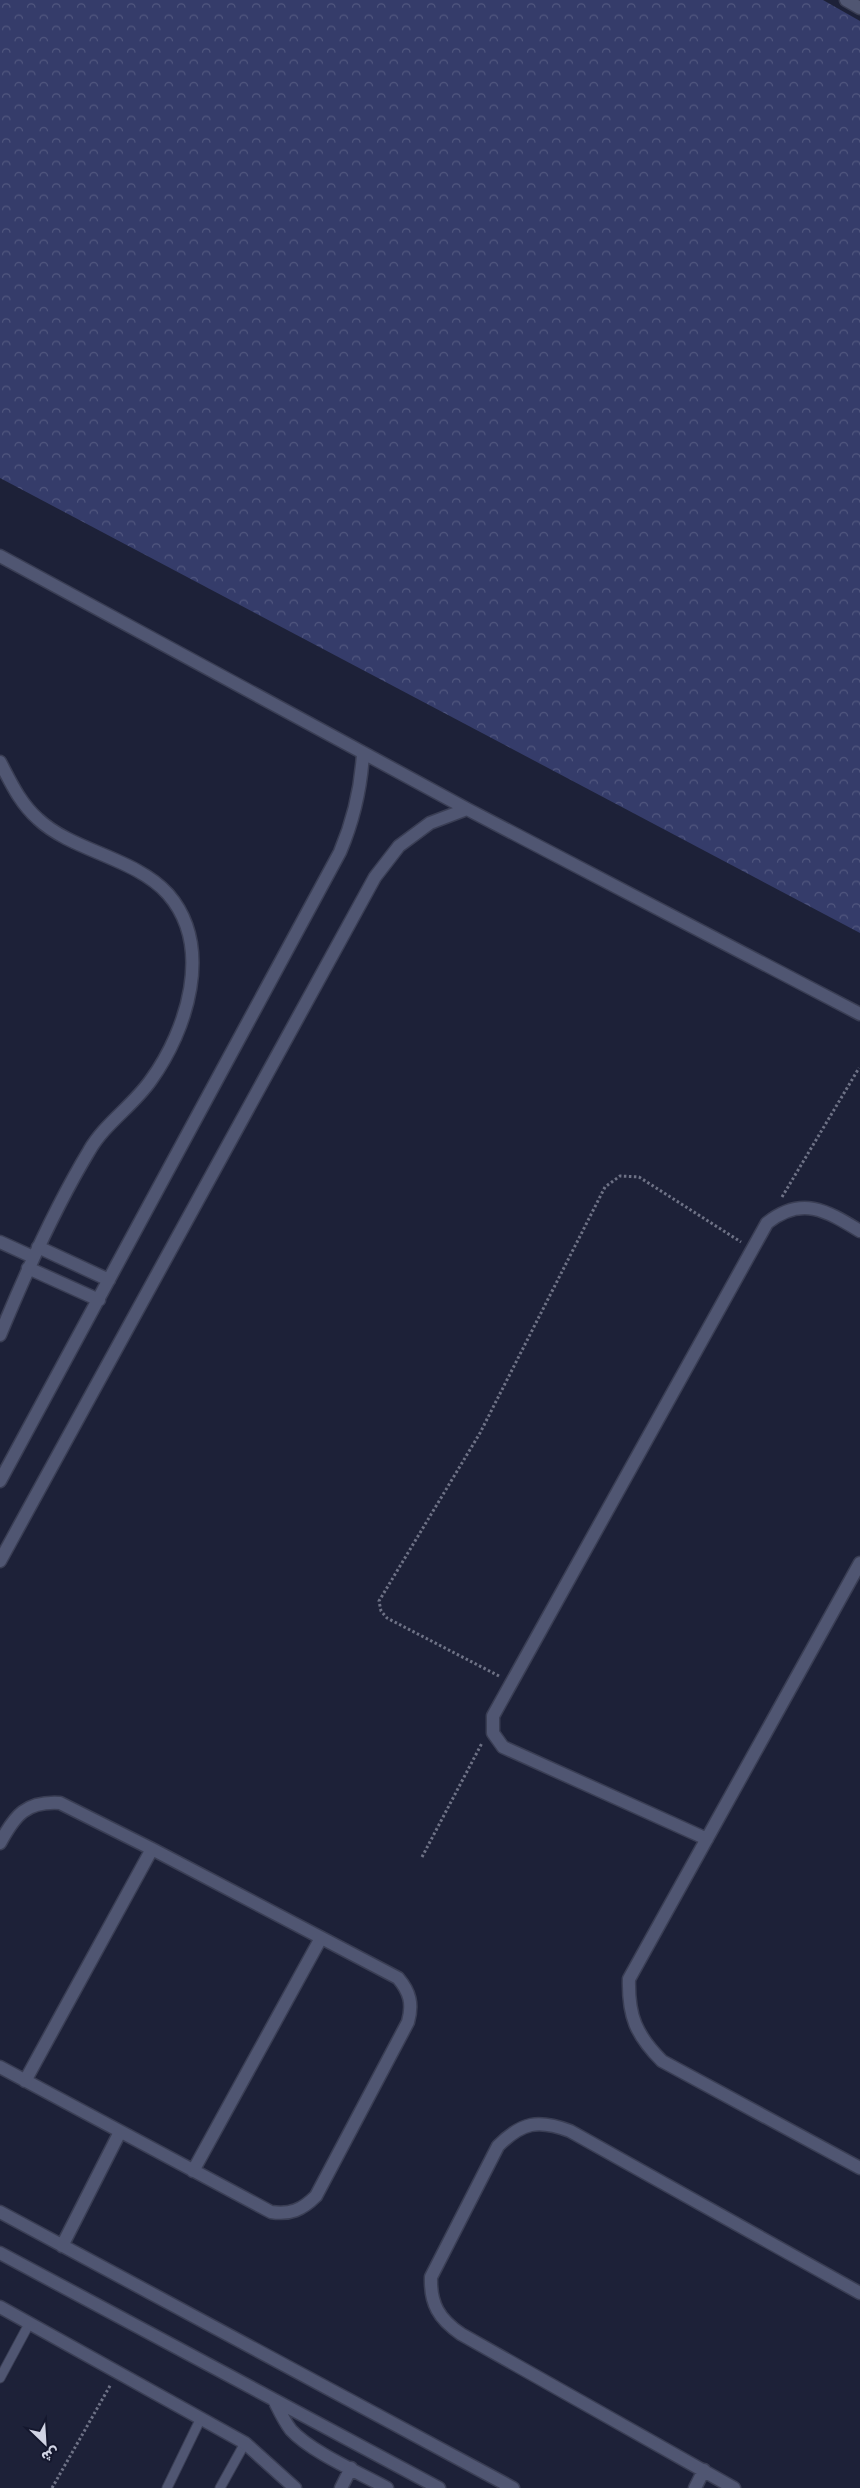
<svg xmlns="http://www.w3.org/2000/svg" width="860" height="2488" font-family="Rubik,'Noto Naskh Arabic',sans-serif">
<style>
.forest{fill:url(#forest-crowns)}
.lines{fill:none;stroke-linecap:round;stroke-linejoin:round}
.lane-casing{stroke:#3a3e54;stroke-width:11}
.street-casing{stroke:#3a3e54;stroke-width:15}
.path{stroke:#6e7286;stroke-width:3;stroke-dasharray:2.5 2.5;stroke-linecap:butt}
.lane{stroke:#505672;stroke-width:9}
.street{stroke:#505672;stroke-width:12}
</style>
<defs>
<pattern id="forest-crowns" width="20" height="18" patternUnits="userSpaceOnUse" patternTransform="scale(1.25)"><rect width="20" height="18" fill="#353c6a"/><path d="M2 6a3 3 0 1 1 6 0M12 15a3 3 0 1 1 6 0" fill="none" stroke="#51577f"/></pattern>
</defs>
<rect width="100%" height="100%" fill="#1d2138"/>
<path class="forest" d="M0 0H823L860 21V933L0 478Z"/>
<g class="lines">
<defs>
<path id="lane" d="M0 2378 29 2324
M167 2488 201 2418
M220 2488 245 2443"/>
<path id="street" d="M846 0 860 8
M0 556 467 809 860 1014
M0 762C11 783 20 803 38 819 72 851 136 858 168 894 214 947 187 1030 151 1080 133 1106 105 1123 89 1151 54 1209 26 1272 0 1335
M0 1242 33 1257
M38 1247 109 1280
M28 1268 99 1300
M0 1481 340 852C354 819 361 789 363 753
M0 1561 375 877 399 846 430 823 467 809
M860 1563 629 1979C628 2016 636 2035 662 2061L860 2168
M707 1839 503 1747 493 1733V1716L767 1223C802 1195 827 1211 860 1231
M0 1843C15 1815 26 1801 60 1803L152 1849 398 1978C410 1992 413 2004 408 2022L316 2196C302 2210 290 2215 271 2212L0 2067
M25 2081 152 1849
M193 2171 321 1938
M0 2212 513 2488
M62 2246 120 2132
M0 2253 439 2488
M0 2307 245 2443 295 2488
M274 2400C279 2410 284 2421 291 2430 311 2452 360 2473 387 2488
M341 2488 351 2468
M695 2488 704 2470
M734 2488 461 2334C439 2319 430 2304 431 2277L498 2146C522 2122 538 2119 570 2131L860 2293"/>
</defs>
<use href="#lane" class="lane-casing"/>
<use href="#street" class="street-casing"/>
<path class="path" d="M782 1197 859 1068
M499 1676 387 1618 381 1611 379 1601 480 1433 605 1187 620 1176 639 1177 741 1242
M422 1857 482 1743
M52 2488 111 2384"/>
<use href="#lane" class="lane"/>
<use href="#street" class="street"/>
</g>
<g transform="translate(45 2443) rotate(155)" stroke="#14172d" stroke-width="4" paint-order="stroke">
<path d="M0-4L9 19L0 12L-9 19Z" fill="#d1d4e4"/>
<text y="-8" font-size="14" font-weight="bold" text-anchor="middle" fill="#d1d4e4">ش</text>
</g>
</svg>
